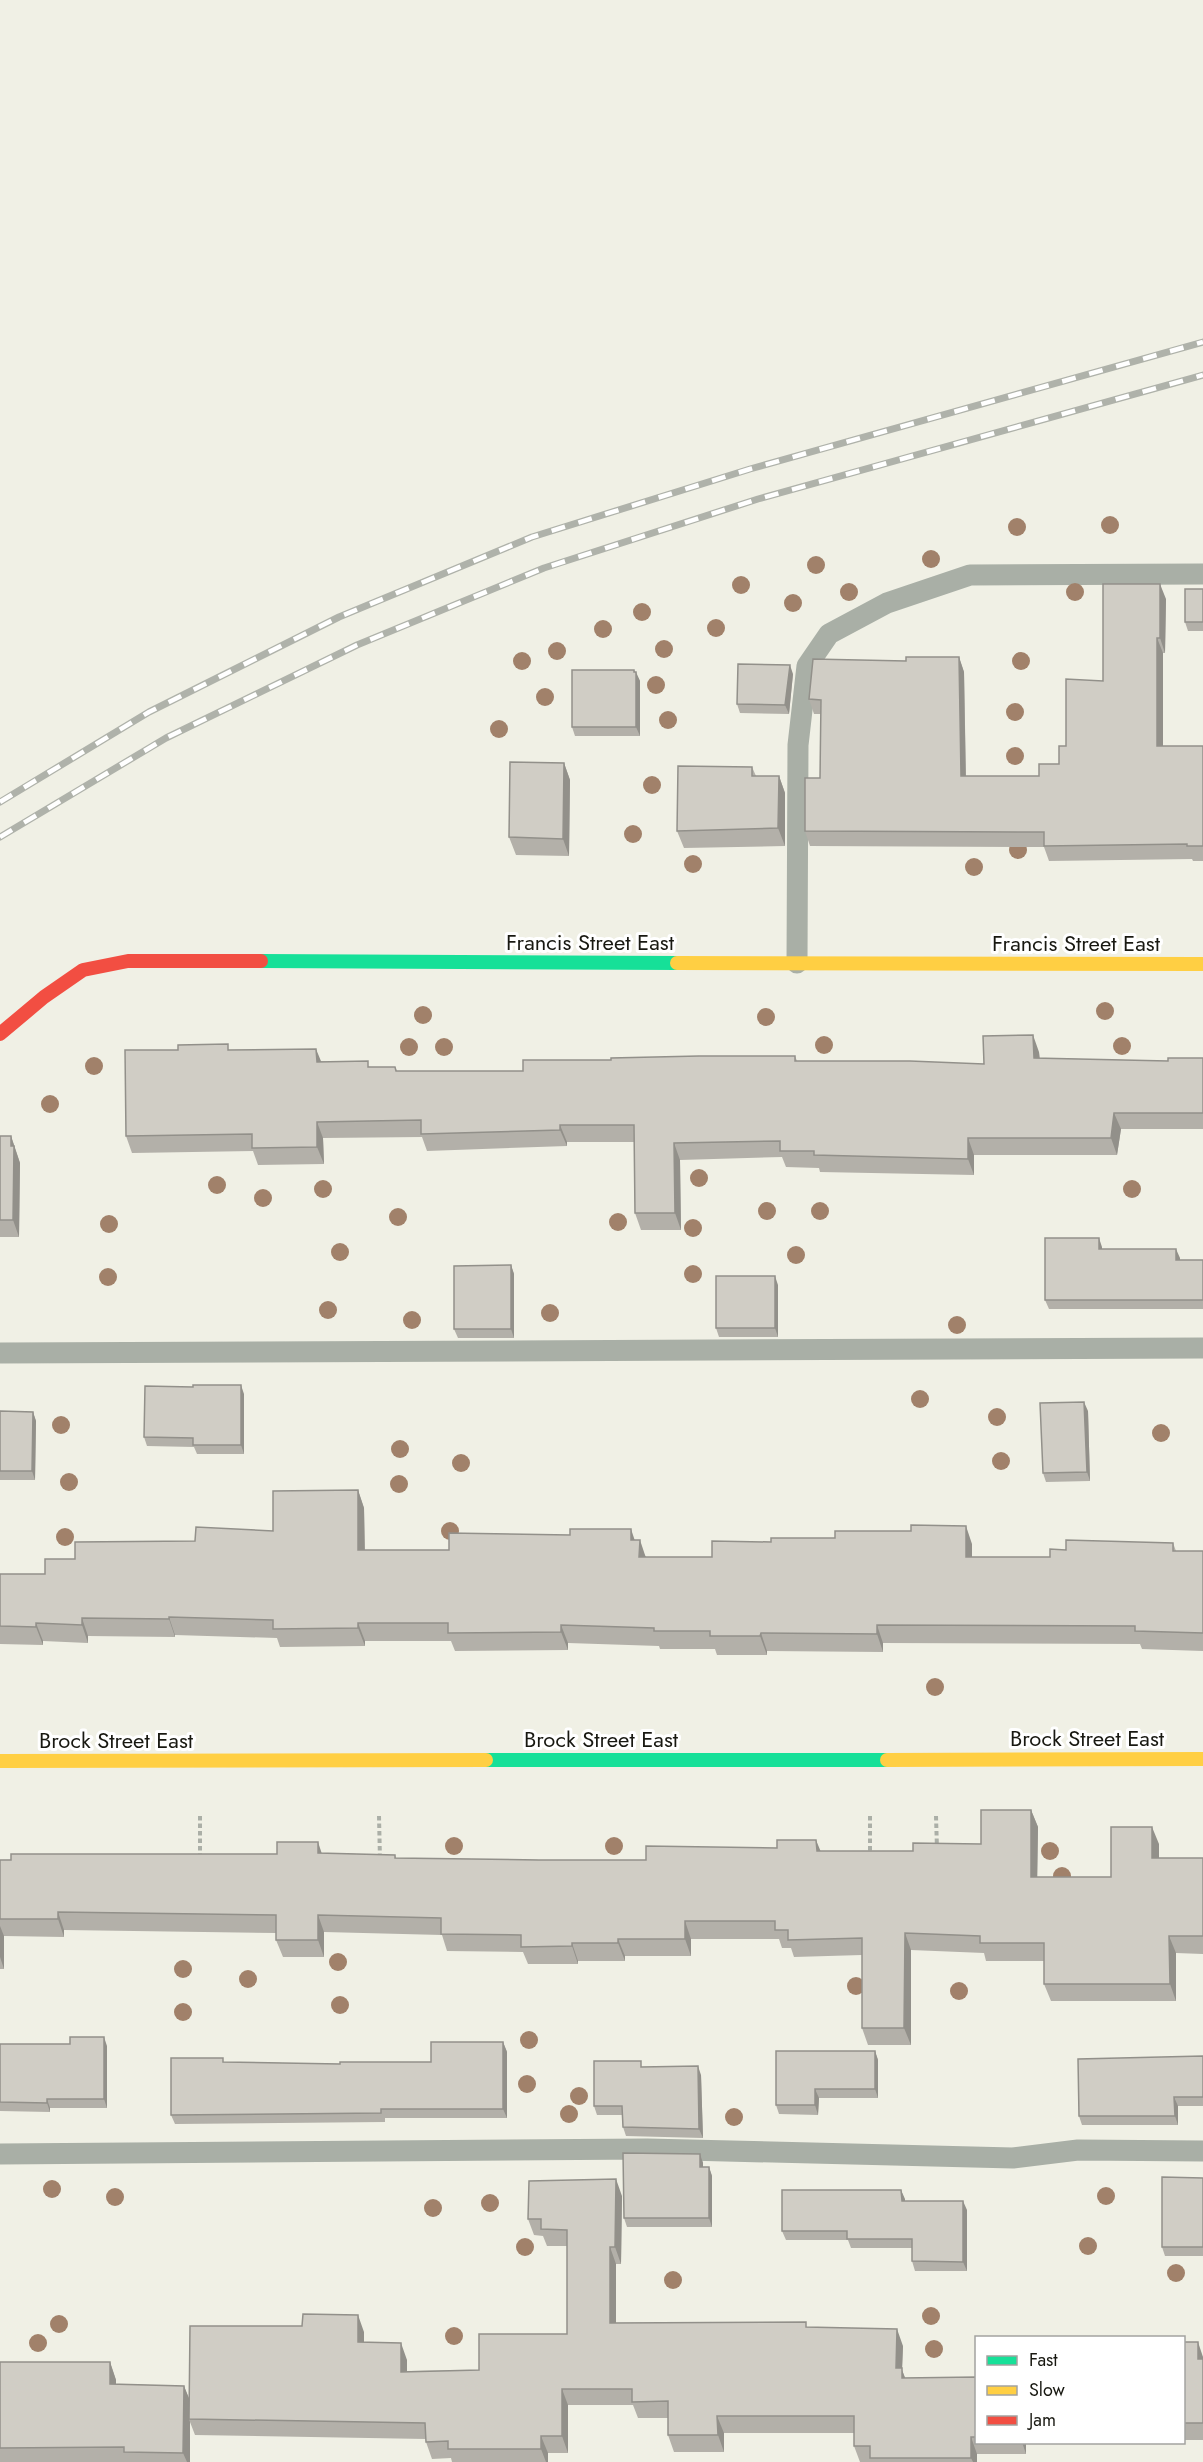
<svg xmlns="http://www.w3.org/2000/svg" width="1203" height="2462" font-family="Jost,sans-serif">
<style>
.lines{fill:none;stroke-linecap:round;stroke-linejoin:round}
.path{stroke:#abafa7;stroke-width:4;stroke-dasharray:4.5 3;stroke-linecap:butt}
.lane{stroke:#a9afa6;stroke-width:21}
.fast{stroke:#16e098;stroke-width:14}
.slow{stroke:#ffcf43;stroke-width:14}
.jam{stroke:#f24e42;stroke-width:14}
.rail-casing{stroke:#afb2aa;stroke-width:7}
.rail{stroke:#fff;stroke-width:4.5;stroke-dasharray:14;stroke-linecap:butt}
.tree{fill:#a1816a}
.wall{fill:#b3b0a9}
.shaded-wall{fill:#92908a}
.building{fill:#d0cdc5;stroke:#92908a;stroke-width:1.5}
.labels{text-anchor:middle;stroke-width:6;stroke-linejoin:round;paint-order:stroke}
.street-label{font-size:22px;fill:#181811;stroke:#fff}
</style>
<rect width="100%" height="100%" fill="#f0f0e5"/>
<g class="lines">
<path class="path" d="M200 1816V1859
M379 1816 380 1860
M870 1816V1854
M936 1816 937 1849"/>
<path class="lane" d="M797 963 798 745 807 666 829 634 887 603 970 575 1203 574
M0 1353 1203 1348
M0 2154 647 2149 1013 2158 1078 2150 1203 2151"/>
<path class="fast" d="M261 961 677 963
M486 1760H887"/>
<path class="slow" d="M677 963 1203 964
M887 1760 1203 1759
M0 1761 486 1760"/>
<path class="jam" d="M0 1034 44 997 83 970 128 961H261"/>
<defs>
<path id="rail" d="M0 802 149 712 339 617 532 537 750 469 1203 342
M0 837 166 738 357 645 544 568 758 499 1203 375"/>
</defs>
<use href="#rail" class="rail-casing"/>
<use href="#rail" class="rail"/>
</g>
<g class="tree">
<circle cx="1110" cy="525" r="9"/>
<circle cx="1017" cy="527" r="9"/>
<circle cx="931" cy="559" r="9"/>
<circle cx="816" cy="565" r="9"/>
<circle cx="741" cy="585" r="9"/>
<circle cx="849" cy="592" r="9"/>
<circle cx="1075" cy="592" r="9"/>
<circle cx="793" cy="603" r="9"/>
<circle cx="642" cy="612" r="9"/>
<circle cx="716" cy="628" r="9"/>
<circle cx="603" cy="629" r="9"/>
<circle cx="664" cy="649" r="9"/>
<circle cx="557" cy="651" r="9"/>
<circle cx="522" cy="661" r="9"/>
<circle cx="1021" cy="661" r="9"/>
<circle cx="656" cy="685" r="9"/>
<circle cx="545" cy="697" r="9"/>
<circle cx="1015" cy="712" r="9"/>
<circle cx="668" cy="720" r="9"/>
<circle cx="499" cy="729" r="9"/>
<circle cx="1015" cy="756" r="9"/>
<circle cx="652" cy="785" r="9"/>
<circle cx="633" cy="834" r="9"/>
<circle cx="1018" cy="850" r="9"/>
<circle cx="693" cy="864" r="9"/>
<circle cx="974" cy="867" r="9"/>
<circle cx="1105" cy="1011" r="9"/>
<circle cx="423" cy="1015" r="9"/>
<circle cx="766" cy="1017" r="9"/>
<circle cx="824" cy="1045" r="9"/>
<circle cx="1122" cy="1046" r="9"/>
<circle cx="409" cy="1047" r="9"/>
<circle cx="444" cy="1047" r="9"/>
<circle cx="94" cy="1066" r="9"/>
<circle cx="50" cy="1104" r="9"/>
<circle cx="699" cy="1178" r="9"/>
<circle cx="217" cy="1185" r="9"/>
<circle cx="323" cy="1189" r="9"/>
<circle cx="1132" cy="1189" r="9"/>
<circle cx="263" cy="1198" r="9"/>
<circle cx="767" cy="1211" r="9"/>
<circle cx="820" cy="1211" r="9"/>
<circle cx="398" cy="1217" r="9"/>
<circle cx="618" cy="1222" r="9"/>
<circle cx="109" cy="1224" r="9"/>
<circle cx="693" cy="1228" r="9"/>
<circle cx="340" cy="1252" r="9"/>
<circle cx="796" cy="1255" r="9"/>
<circle cx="693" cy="1274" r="9"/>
<circle cx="108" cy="1277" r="9"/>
<circle cx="328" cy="1310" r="9"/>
<circle cx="550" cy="1313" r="9"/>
<circle cx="412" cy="1320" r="9"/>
<circle cx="957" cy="1325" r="9"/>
<circle cx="920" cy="1399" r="9"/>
<circle cx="997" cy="1417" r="9"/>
<circle cx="61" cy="1425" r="9"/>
<circle cx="1161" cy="1433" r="9"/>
<circle cx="400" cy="1449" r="9"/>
<circle cx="1001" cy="1461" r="9"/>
<circle cx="461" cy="1463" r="9"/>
<circle cx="69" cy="1482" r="9"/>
<circle cx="399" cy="1484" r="9"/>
<circle cx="450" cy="1531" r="9"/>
<circle cx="65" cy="1537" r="9"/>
<circle cx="935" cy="1687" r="9"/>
<circle cx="454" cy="1846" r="9"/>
<circle cx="614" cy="1846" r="9"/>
<circle cx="1050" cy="1851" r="9"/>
<circle cx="1062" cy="1876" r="9"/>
<circle cx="338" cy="1962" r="9"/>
<circle cx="183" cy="1969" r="9"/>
<circle cx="248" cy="1979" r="9"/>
<circle cx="856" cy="1986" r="9"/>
<circle cx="959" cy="1991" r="9"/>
<circle cx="340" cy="2005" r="9"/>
<circle cx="183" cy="2012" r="9"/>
<circle cx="529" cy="2040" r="9"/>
<circle cx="527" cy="2084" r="9"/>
<circle cx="579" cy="2096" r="9"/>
<circle cx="569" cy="2114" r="9"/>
<circle cx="734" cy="2117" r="9"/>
<circle cx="52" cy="2189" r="9"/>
<circle cx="1106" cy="2196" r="9"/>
<circle cx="115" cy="2197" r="9"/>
<circle cx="490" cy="2203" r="9"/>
<circle cx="433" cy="2208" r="9"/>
<circle cx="1088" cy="2246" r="9"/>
<circle cx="525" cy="2247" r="9"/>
<circle cx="1176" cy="2273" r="9"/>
<circle cx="673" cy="2280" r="9"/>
<circle cx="931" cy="2316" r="9"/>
<circle cx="59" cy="2324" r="9"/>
<circle cx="454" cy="2336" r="9"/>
<circle cx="38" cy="2343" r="9"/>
<circle cx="934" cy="2349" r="9"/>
</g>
<path class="wall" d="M1203 589V631H1188L1185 622Z
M1166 599 1165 653H1163V746H1203V861H1193L1192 859 1049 861 1044 847 810 846 805 831 820 778 821 714H814L809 699 906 661 959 657 964 672 966 776H1039L1059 764 1066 746 1103 681Z
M634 670 640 681V736H575L572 727Z
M793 674 789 714 740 713 737 704Z
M564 763 570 780 569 856 516 855 509 837Z
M752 767 756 776H779L785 793V846L684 848 677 831Z
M178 1050H230L371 1067H395L397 1071H523L611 1060 795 1056 797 1061 984 1064 1039 1052 1040 1058 1168 1061 1203 1058V1129H1121L1117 1155H974V1175L820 1172 819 1168 786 1167 782 1157 680 1160 681 1230H641L635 1213 634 1142H567V1146L427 1151 422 1137 323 1138 324 1164 258 1165 253 1151 132 1153 126 1136Z
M0 1136H11L20 1163 19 1237H0Z
M1102 1247V1249L1180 1258V1260H1203V1309H1049L1045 1300Z
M511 1265 514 1274V1338H458L454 1329Z
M778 1285V1337H719L716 1328Z
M244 1394V1454H197L194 1447 147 1446 144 1437Z
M0 1411 33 1412 36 1421 35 1480H0Z
M1088 1411 1090 1481 1046 1482 1043 1473Z
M358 1490 364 1508 365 1550H449L635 1540 646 1557H712L972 1544V1557H1050L1066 1550 1173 1543 1176 1551H1203V1651L1142 1649 1140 1644 883 1643V1652L767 1651V1655H717L715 1649H660L659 1646 568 1643V1650L455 1651 451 1641H365V1646L280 1647 277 1638 175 1635V1637L88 1636V1643L43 1641V1645L0 1644V1574H45L75 1559 273 1531Z
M1031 1810 1038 1827 1037 1877H1111L1159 1844V1858H1203V1954L1176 1953V2001H1051L1044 1984V1961H986L984 1953 911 1950V2045H868L862 2028V1955L794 1957 791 1948H782L779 1939H691V1956H625V1961H578V1964H528L523 1952 447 1951 442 1935 324 1932V1957H283L276 1940V1933L64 1930V1937L4 1936V1969H0V1860L322 1853 395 1855 396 1858 539 1860H646L820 1851H913L981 1844Z
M503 2042 507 2052V2118H385V2122L175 2124 171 2115 225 2062 340 2064 431 2062Z
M0 2044 107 2046V2108H50V2112L0 2111Z
M875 2051 878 2060V2098H819L818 2115 779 2114 776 2105Z
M1203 2056V2106H1178V2125H1082L1079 2116Z
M701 2075 703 2138 626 2136 623 2127 622 2115H597L594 2106Z
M700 2154 703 2163V2167H709L712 2176V2227H627L624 2218Z
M1203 2178V2256H1165L1162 2247Z
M901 2190 905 2201 967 2210V2271H915L912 2261V2248H851L848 2240H786L782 2231Z
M622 2196 621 2264H616V2323L808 2327 903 2346 902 2370 905 2378 976 2377V2442H1026V2454H977V2462H860L854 2446V2433H724V2452H674L668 2435V2418H638L633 2405H568V2453H548V2462H452L451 2458 432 2459 426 2442V2439L195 2435 190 2422V2462H0V2362H110L116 2380V2384L184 2386 189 2399 364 2332V2342L407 2360V2371L479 2370 567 2334V2246H547L543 2236 534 2235 528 2219Z
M1184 2342 1203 2357V2440H1184Z"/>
<path class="shaded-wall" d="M1160 584 1166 599 1165 653 1160 638Z
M1157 638 1163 653V761L1157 746Z
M959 657 964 672 966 791 961 776Z
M790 665 793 674 789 714 785 705Z
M634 670 636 678V672L640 681V736L636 727Z
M564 763 570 780 569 856 563 839Z
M779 776 785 793V846L778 828Z
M1033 1035 1039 1052 1040 1075 1034 1058Z
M316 1049 323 1066 317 1062Z
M1114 1113 1121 1129 1117 1155 1111 1138Z
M317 1122 323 1138 324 1164 317 1147Z
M560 1125 567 1142V1146L560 1130Z
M11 1136 20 1163 19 1237 13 1220Z
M968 1138 974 1155V1175L968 1159Z
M674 1143 680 1160 681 1230 675 1213Z
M1099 1238 1102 1247V1258L1099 1249Z
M1176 1249 1180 1258V1269L1176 1260Z
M511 1265 514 1274V1338L511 1329Z
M775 1276 778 1285V1337L775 1328Z
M241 1385 244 1394V1454L241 1445Z
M1084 1402 1088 1411 1090 1481 1087 1472Z
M33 1412 36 1421 35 1480 32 1471Z
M358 1490 364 1508 365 1568 358 1550Z
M966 1526 972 1544V1575L966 1557Z
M631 1529 637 1547 631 1540Z
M640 1540 646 1558 639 1557Z
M169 1617 175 1635V1637L169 1619Z
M82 1618 88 1636V1643L82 1625Z
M36 1623 43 1641V1645L36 1627Z
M358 1623 365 1641V1646L358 1628Z
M561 1625 568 1643V1650L561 1632Z
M877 1625 883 1643V1652L877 1634Z
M761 1633 767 1651V1655L760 1636Z
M1031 1810 1038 1827 1037 1895 1031 1877Z
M1152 1827 1159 1844V1875L1152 1858Z
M816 1840 823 1857 817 1851Z
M318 1842 324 1860 318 1853Z
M58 1912 64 1930V1937L58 1919Z
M318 1915 324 1932V1957L318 1940Z
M685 1921 691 1939V1956L685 1939Z
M0 1926 4 1936V1969L0 1957Z
M905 1933 911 1950V2045L904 2028Z
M1169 1936 1176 1953V2001L1170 1984Z
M618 1939 625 1956V1961L618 1943Z
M572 1943 578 1961V1964L572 1946Z
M104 2037 107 2046V2108L104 2099Z
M503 2042 507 2052V2118L503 2109Z
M875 2051 878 2060V2098L875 2089Z
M698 2066 701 2075 703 2138 699 2129Z
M815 2089 819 2098 818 2115 815 2105Z
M1174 2097 1178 2106V2125L1175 2116Z
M47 2099 50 2108V2112L47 2103Z
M700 2154 703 2163V2176L700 2167Z
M709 2167 712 2176V2227L709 2218Z
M616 2179 622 2196 621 2264 615 2247Z
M901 2190 905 2199V2210L902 2201Z
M963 2201 967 2210V2271L963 2262Z
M610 2247 616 2264V2339L610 2323Z
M358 2315 364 2332V2359L358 2342Z
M897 2329 903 2346 902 2370 908 2385V2395L896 2368Z
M1198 2342 1203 2357V2373L1198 2359Z
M401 2343 407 2360V2388L401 2372Z
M110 2362 116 2380V2401L110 2384Z
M184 2386 191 2403 189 2419 190 2422V2462H187L183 2453Z
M562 2389 568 2405V2453L562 2436Z
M717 2416 724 2433V2452L718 2435Z
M541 2436 548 2453V2462H546L541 2449Z
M971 2437 977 2454V2462H973L971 2458Z
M1022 2442H1026V2454Z"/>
<path class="building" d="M1103 584H1160V638H1157V746H1203V846H1187V844L1044 846V832L805 831V778H820L821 700 809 699 813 659 906 661V657H959L961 776H1039V764H1059V746H1066V679L1103 681Z
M1185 589H1203V622H1185Z
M738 664 790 665 785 705 737 704Z
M572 670H634V672H636V727H572Z
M510 762 564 763 563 839 509 837Z
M678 766 752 767V776H779L778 828 677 831Z
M1033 1035 1034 1058 1168 1061V1058H1203V1113H1114L1111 1138H968V1159L814 1155V1151H780V1141L674 1143 675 1213H635L634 1125H560V1130L421 1134V1120L317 1122V1147L252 1148V1134L126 1136 125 1050H178V1045L228 1044V1050L316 1049 317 1062 368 1061V1067H395L396 1071H523V1060H611V1058L699 1056H795V1061H910L984 1064 983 1036Z
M0 1136H11V1146H14L13 1220H0Z
M1045 1238H1099V1249H1176V1260H1203V1300H1045Z
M511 1265V1329H454V1266Z
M716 1276H775V1328H716Z
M193 1385H241V1445H193V1438L144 1437 145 1386 193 1387Z
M1084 1402 1087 1472 1043 1473 1040 1403Z
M0 1411 33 1412 32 1471H0Z
M358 1490V1550H449V1533L570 1535V1529H631V1540H640L639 1557H712V1541L771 1542V1538H835V1531H911V1525L966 1526V1557H1050V1549L1066 1550V1540L1173 1543V1551H1203V1633L1135 1631V1626L877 1625V1634L761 1633 760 1636H710V1631H654V1628L561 1625V1632L448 1633V1623H358V1628L273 1629V1620L169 1617V1619L82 1618V1625L36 1623V1627L0 1626V1574H45V1559H75V1542L195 1541 196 1527 273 1531V1491Z
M981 1810H1031V1877H1111V1827H1152V1858H1203V1936H1169L1170 1984H1044V1943H980V1936L905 1933 904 2028H862V1938L788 1940V1930H775V1921H685V1939H618V1943H572V1946L521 1947V1935L441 1934V1918L318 1915V1940H276V1915L58 1912V1919H0V1860H11V1854H277V1842H318V1853L395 1855V1858L539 1860H646V1846L777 1848V1840H816L817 1851H913V1843L981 1844Z
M70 2037H104V2099H47V2103L0 2102V2044H70Z
M431 2042H503V2109H381V2113L171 2115V2058H223V2062L340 2064V2062H431Z
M776 2051H875V2089H815V2105H776Z
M1203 2056V2097H1174L1175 2116H1079L1078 2059Z
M594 2061H641V2067L698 2066 699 2129 623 2127 622 2106H594Z
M623 2153 700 2154V2167H709V2218H624Z
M1162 2177 1203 2178V2247H1162Z
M616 2179 615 2247H610V2323L806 2322V2327L897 2329 896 2368H902V2378L976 2377V2437H971V2458H870V2446H854V2416H717L718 2435H668V2401L632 2402V2389H562V2436H541V2449H448V2441L426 2442 425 2423 189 2419 190 2326H302L303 2314 358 2315V2342L401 2343V2372L479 2370V2334H567V2230L541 2229V2219H528L529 2181Z
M782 2190H901L902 2201H963V2262L912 2261V2239H847V2231H782Z
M1184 2342H1198V2359H1203V2423H1184Z
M0 2362H110V2384L184 2386 183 2453 124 2452V2447L0 2448Z"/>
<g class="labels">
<g class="street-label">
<text x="590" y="950">Francis Street East</text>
<text x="1076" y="951">Francis Street East</text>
<text x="1087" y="1746">Brock Street East</text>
<text x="601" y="1747">Brock Street East</text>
<text x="116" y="1748">Brock Street East</text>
</g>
</g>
<rect x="975" y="2336" width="210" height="108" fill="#ffffff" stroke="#a3a3a0" stroke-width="1.5"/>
<rect x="987" y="2356" width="30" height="9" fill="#16e098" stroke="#a3a3a0" stroke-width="1.5"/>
<text x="1029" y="2366" font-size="18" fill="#181811">Fast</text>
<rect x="987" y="2386" width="30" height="9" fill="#ffcf43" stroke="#a3a3a0" stroke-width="1.5"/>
<text x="1029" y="2396" font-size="18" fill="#181811">Slow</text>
<rect x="987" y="2416" width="30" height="9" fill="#f24e42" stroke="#a3a3a0" stroke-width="1.5"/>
<text x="1029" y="2426" font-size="18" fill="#181811">Jam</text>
</svg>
